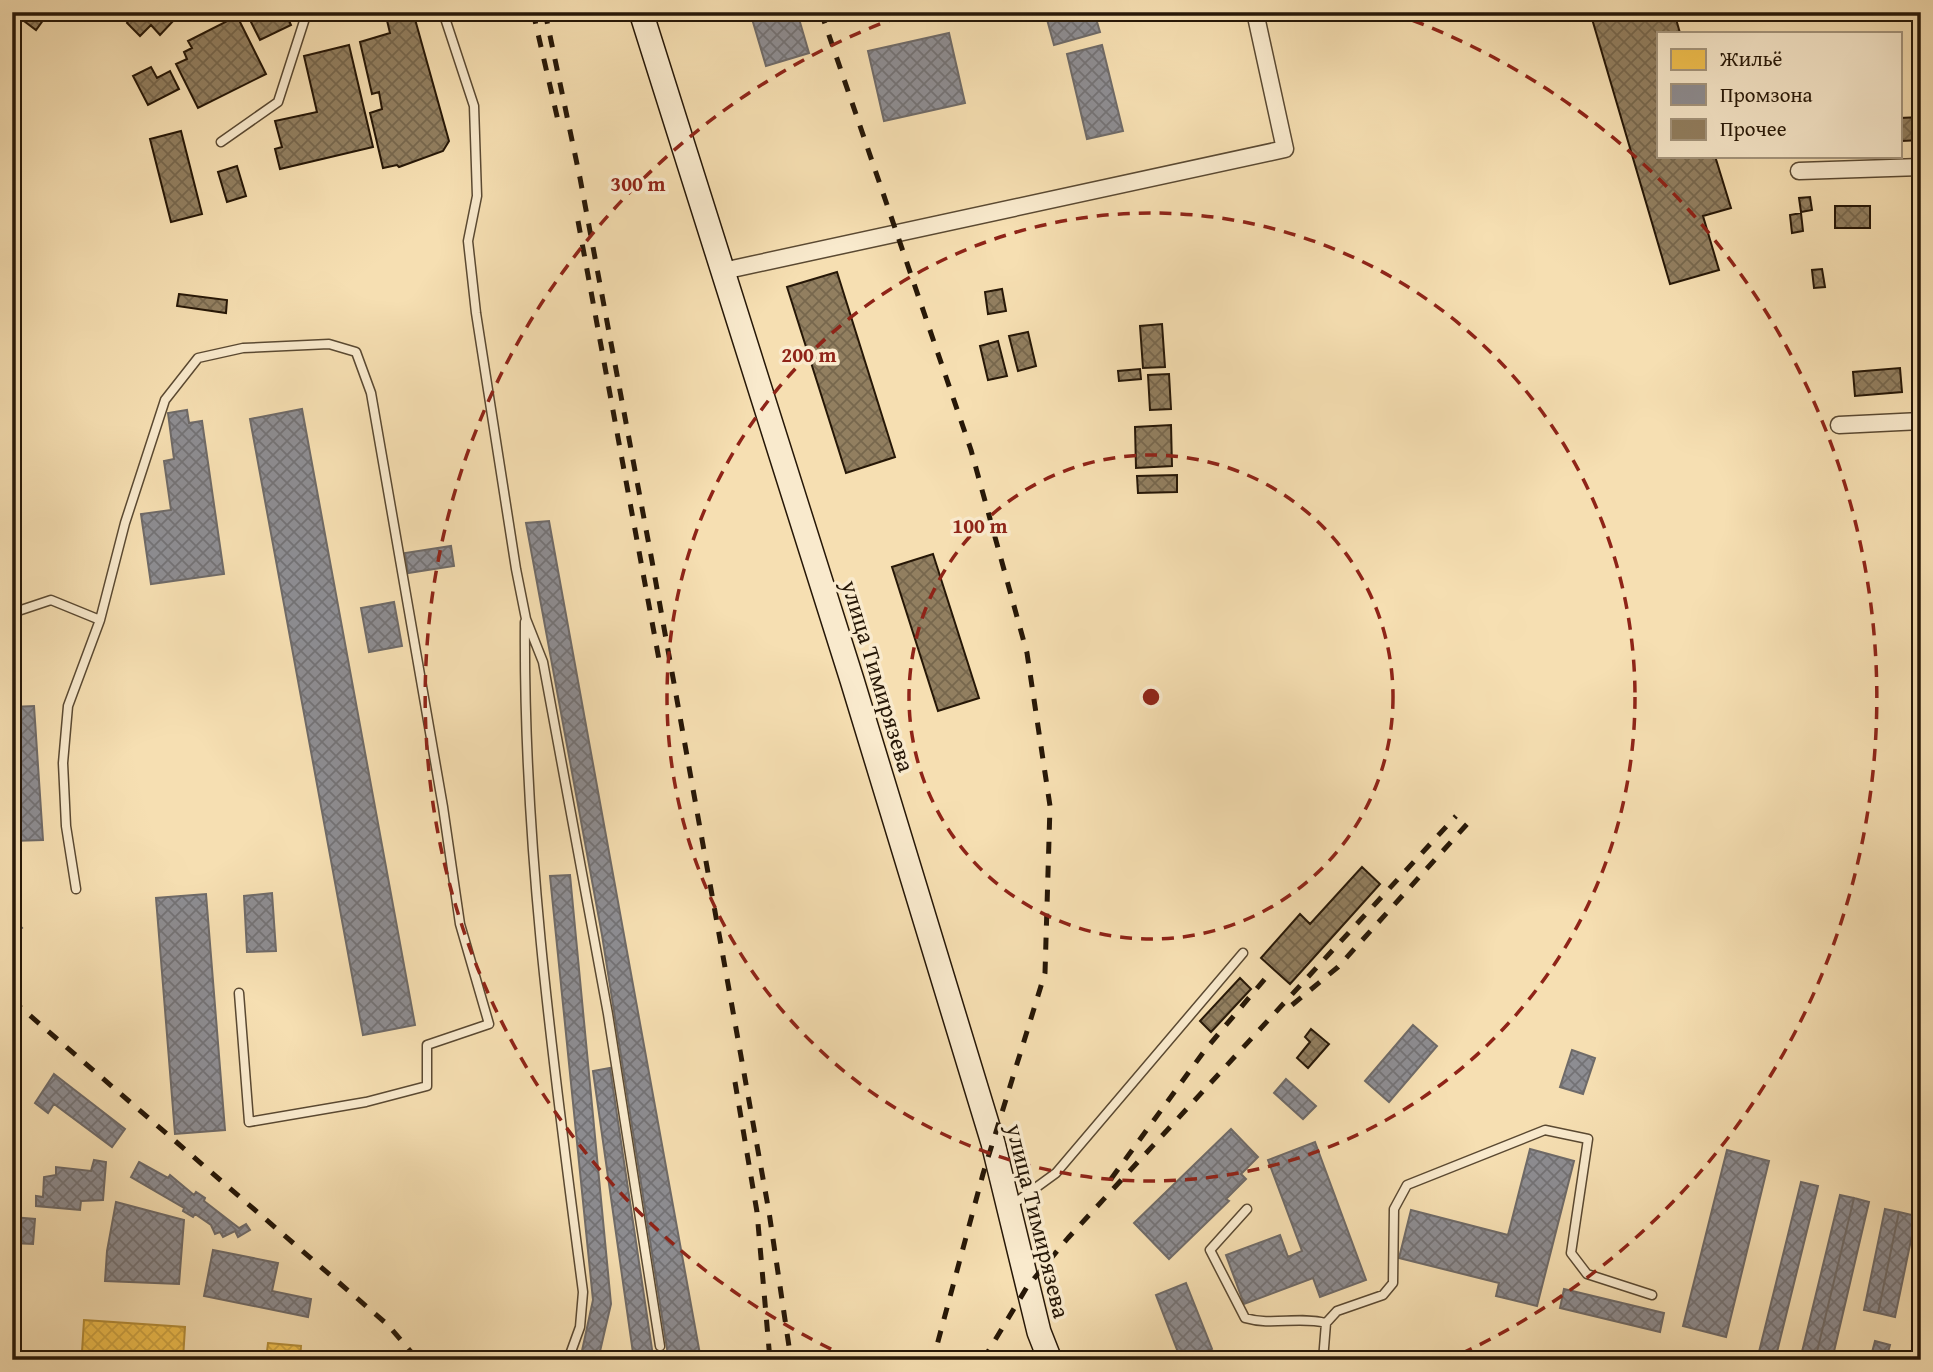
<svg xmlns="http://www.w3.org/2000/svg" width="1933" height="1372" font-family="'Gentium Book Plus',serif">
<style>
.homes{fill:url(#homes-cross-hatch);stroke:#b58e39;stroke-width:2}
.industry{fill:url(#industry-cross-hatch);stroke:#6e6a68;stroke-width:2}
.building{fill:url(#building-cross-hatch);stroke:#261707;stroke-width:2}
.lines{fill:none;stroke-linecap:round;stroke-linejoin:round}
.lane-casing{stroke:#5a4932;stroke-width:11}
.street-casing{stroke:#5a4932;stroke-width:19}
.secondary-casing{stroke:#261707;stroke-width:26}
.lane{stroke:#f9eacd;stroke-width:8}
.street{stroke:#f9eacd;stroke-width:16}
.secondary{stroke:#f9eacd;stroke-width:23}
.rail{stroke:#261707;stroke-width:5;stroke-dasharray:12 12;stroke-linecap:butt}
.ring{fill:none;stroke:#8f2418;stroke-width:3.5;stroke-dasharray:12 9}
.labels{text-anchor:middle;stroke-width:7;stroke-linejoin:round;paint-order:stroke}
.street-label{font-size:24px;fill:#261707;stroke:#f9eacd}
.centre{fill:#8f2418;stroke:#f9eacd;stroke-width:3.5}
.ring-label{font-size:21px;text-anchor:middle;font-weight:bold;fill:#8f2418;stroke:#f9eacd;stroke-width:7;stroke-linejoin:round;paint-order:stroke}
</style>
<defs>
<pattern id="homes-cross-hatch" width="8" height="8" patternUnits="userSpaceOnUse" patternTransform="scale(1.75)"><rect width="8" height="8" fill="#f2c14e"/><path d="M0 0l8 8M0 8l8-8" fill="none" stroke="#cfa543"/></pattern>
<pattern id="industry-cross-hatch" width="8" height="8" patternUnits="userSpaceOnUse" patternTransform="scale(1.75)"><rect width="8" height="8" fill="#8d8d92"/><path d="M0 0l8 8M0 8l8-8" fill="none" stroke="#737275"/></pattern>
<pattern id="building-cross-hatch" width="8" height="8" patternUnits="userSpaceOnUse" patternTransform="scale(1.75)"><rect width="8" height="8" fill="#927f60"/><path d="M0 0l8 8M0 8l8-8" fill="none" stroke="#77674d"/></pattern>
</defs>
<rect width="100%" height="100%" fill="#f6dfb2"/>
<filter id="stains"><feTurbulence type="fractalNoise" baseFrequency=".00286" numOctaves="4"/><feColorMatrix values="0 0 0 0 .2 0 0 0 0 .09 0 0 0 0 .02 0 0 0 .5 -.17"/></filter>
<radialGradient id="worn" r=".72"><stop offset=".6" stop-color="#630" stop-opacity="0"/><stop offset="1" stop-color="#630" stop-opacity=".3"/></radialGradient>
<path class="homes" d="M84 1320 185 1327 183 1359 82 1352Z
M268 1343 301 1346 300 1360H266Z"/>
<path class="industry" d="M750 12H797L809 53 766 66Z
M1045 12H1094L1100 32 1054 45Z
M949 33 965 103 884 121 868 51Z
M1102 45 1123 131 1087 139 1067 54Z
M302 409 415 1025 363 1035 250 419Z
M187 410 189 423 202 421 224 574 151 584 141 514 171 510 164 461 174 459 168 413Z
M549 521 701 1360H634L593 1071 610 1068 653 1356 668 1355 602 935 526 523Z
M451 546 454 566 408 573 405 553Z
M394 602 402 646 369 652 361 608Z
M34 706 43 840 12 841V707Z
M570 875 611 1304 598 1360H580L593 1300 550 876Z
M272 893 276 951 247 952 244 896Z
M206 894 225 1130 175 1134 156 898Z
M12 917 22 928 12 936Z
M1413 1025 1437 1046 1389 1102 1365 1081Z
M1572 1050 1595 1058 1583 1094 1560 1087Z
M54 1074 125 1129 112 1147 54 1104 48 1113 35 1103Z
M1286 1079 1316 1106 1303 1119 1274 1093Z
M1231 1129 1258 1157 1241 1174 1246 1179 1226 1199 1229 1201 1169 1259 1134 1223Z
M1315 1142 1366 1280 1320 1297 1313 1278 1244 1304 1226 1255 1280 1235 1288 1257 1302 1251 1268 1160Z
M1530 1149 1574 1161 1537 1306 1496 1296 1499 1283 1399 1258 1411 1210 1508 1235Z
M1727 1150 1769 1161 1726 1337 1683 1326Z
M94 1160 106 1162 103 1200 81 1201 80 1210 36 1206V1196L43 1197 44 1177 56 1175V1167L91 1171Z
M139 1162 168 1178 170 1175 194 1195 196 1192 205 1198 204 1201 239 1228 246 1224 250 1230 238 1237 235 1231 223 1237 220 1232 215 1234 211 1225 195 1214 193 1217 183 1211 184 1208 131 1177Z
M1801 1182 1818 1186 1775 1360H1757Z
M1840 1195 1854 1198 1815 1360H1800Z
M1854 1198 1869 1202 1832 1360H1815Z
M116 1202 184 1220 179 1284 105 1281 107 1251Z
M1885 1209 1899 1212 1878 1313 1864 1310Z
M1899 1212 1916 1216 1895 1317 1878 1313Z
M12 1217 35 1219 33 1244 12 1243Z
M213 1250 278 1263 272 1291 311 1299 308 1317 204 1296Z
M1186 1283 1212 1349 1181 1360 1156 1295Z
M1564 1289 1664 1313 1660 1332 1560 1308Z
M1875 1341 1890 1345 1886 1360H1870Z
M1913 1347 1921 1349V1360H1910Z"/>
<path class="building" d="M12 12H49L36 30Z
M135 12H166L174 20 160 35 151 25 140 36 127 23Z
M246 12H285L291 25 260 40Z
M385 12H413L449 141 443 151 399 167 397 165 383 168 370 113 382 109 379 92 372 94 360 42 390 33Z
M1590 12H1674L1680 33H1658V156H1715L1731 208 1703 216 1719 270 1670 284Z
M237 16 266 74 198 108 176 64 187 59 184 52 192 48 188 41Z
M349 45 373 147 280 169 275 149 282 147 275 121 317 112 304 56Z
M151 67 157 78 170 71 179 89 148 105 133 76Z
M1921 117V140L1902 141 1900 118Z
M181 131 202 214 171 222 150 139Z
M237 166 246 196 227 202 218 172Z
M1810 197 1812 210 1801 212 1799 198Z
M1835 206H1870V228H1835Z
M1801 213 1803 231 1792 233 1790 215Z
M1822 269 1825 287 1814 288 1812 270Z
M837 272 895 457 846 473 787 287Z
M1002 289 1006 311 988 314 985 292Z
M179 294 227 300 226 313 177 306Z
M1162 324 1165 367 1143 368 1140 326Z
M1028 332 1036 366 1018 371 1009 336Z
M998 341 1007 376 988 380 980 346Z
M1900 368 1902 392 1855 396 1853 372Z
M1140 369 1141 379 1119 381 1118 371Z
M1169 374 1171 409 1150 410 1148 375Z
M1171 425 1172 466 1136 468 1135 427Z
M1177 475V492L1138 493 1137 476Z
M933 554 979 698 938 711 892 567Z
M1362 867 1380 884 1290 984 1261 958 1300 914 1310 924Z
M1240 978 1251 989 1211 1032 1200 1021Z
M1311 1029 1329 1044 1308 1068 1297 1058 1310 1042 1305 1037Z"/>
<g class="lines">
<defs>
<path id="lane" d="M443 12 474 106 477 196 468 241 476 313 516 569 526 619 543 662 608 1014 660 1346
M221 142 278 102 307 12
M12 613 51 600 100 620
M525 622C523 847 554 1070 583 1292L580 1327 568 1360
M76 889 66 826 63 763 68 706 100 620 125 523 165 400 198 358 243 348 329 344 356 352 371 393 443 807 460 924 489 1024 427 1045V1086L366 1102 249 1122 239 993
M1012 1205 1056 1173 1243 953
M1247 1209 1210 1250 1245 1318C1272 1326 1299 1316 1326 1323
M1323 1360 1326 1323 1337 1311 1383 1295 1393 1283 1394 1209 1407 1185 1545 1130 1588 1139 1571 1253 1587 1274 1652 1295"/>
<path id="street" d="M1799 171 1921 167
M723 271 1285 149 1255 12
M1839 425 1921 421"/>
<path id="secondary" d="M641 12 852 680 993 1143 1039 1332 1050 1360"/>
</defs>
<use href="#lane" class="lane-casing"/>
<use href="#street" class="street-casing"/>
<use href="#secondary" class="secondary-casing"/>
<use href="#lane" class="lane"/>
<use href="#street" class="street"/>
<use href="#secondary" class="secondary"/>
<path class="rail" d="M533 12 559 125
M545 12 580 178 652 561 769 1212 791 1360
M821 12 971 450 1027 653 1050 806 1045 973 983 1174 933 1360
M578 221 660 665
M12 1000 388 1325 418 1360
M1292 1005 1338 967 1468 823
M735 1082 757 1212 770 1360
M1111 1179 1205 1050 1269 974
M983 1360 1027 1287 1068 1238 1456 816"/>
</g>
<g class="ring">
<circle cx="1151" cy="697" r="242"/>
<circle cx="1151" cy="697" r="484"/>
<path d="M850 1358A726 726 0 0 1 909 13M1393 13A726 726 0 0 1 1452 1358"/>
</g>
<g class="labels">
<g class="street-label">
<text transform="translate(878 676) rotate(73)" y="8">улица Тимирязева</text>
<text transform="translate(1038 1221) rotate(76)" y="8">улица Тимирязева</text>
</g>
</g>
<circle cx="1151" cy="697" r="10" class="centre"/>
<g class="ring-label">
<text x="638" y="191">300 m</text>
<text x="809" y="362">200 m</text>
<text x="980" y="533">100 m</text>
</g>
<rect width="1933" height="1372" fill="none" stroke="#f6dfb2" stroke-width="42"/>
<rect x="14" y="14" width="1905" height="1344" fill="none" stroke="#261707" stroke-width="3.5"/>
<rect x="21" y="21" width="1891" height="1330" fill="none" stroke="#261707" stroke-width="2"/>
<rect x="1657" y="32" width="245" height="126" fill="#f9eacd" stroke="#a5967e" stroke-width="2"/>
<rect x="1671" y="49" width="35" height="21" fill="#f2c14e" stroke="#a5967e" stroke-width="2"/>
<text x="1720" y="66" font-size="21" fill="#261707">Жильё</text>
<rect x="1671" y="84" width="35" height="21" fill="#8d8d92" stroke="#a5967e" stroke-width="2"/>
<text x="1720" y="102" font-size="21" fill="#261707">Промзона</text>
<rect x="1671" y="119" width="35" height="21" fill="#927f60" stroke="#a5967e" stroke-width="2"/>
<text x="1720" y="136" font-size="21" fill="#261707">Прочее</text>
<rect width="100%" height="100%" filter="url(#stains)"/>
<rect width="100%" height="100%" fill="url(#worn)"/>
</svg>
